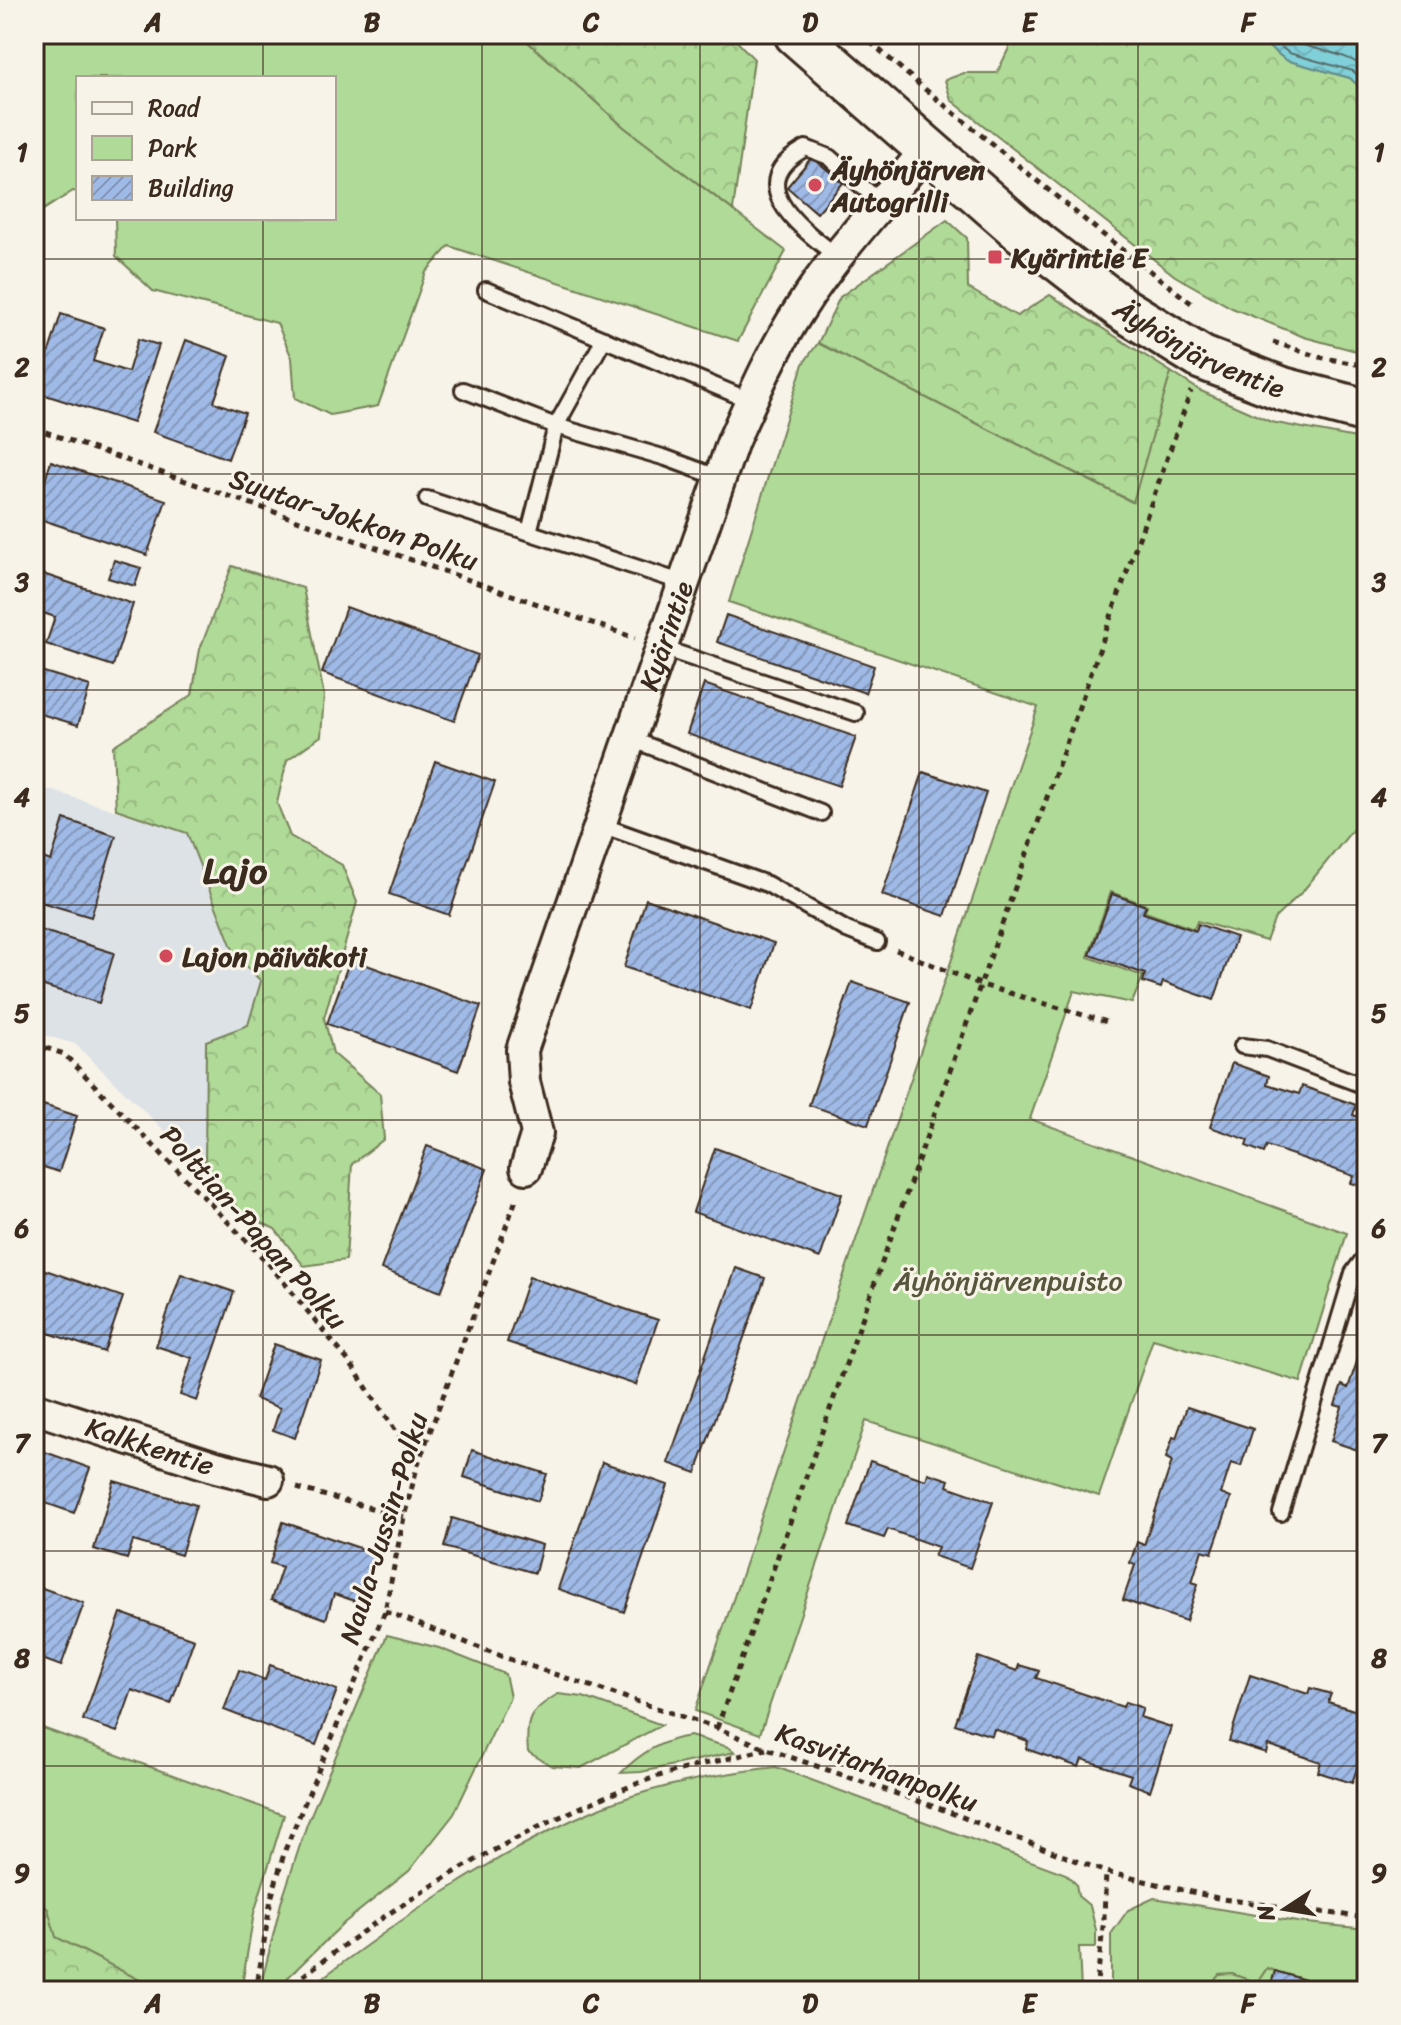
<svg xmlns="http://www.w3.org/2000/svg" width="1401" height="2025" font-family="Sriracha,sans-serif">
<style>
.built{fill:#dde2e7}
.green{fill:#b0da97;stroke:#76825a;stroke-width:2}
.forest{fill:url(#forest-crowns);stroke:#76825a;stroke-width:2}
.water{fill:url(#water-waves);stroke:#648e8e;stroke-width:2}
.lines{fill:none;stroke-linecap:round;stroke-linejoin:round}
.shore{stroke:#576c69;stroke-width:2}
.building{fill:url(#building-hatch);stroke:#3b2a1e;stroke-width:2}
.service-casing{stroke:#3b2a1e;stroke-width:20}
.minor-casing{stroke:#3b2a1e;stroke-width:36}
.secondary-casing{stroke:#3b2a1e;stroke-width:48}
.path{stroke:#3b2a1e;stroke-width:5;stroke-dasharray:6 6;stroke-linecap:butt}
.service{stroke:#f7f3e8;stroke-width:14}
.minor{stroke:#f7f3e8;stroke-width:30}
.secondary{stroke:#f7f3e8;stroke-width:42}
.grid{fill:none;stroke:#3b2a1e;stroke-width:2;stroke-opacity:0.55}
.poi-dot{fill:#d1495b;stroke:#f7f3e8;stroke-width:3}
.labels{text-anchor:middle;stroke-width:6;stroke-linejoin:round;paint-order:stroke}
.poi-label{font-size:28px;font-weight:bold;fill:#3b2a1e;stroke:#f7f3e8;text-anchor:start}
.street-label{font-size:28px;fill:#3b2a1e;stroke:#f7f3e8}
.park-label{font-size:28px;fill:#58563c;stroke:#f7f3e8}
.district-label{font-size:36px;font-weight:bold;fill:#3b2a1e;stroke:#f7f3e8}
.neatline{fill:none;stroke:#3b2a1e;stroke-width:3}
.grid-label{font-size:26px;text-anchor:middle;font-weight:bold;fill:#3b2a1e}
</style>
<defs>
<pattern id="forest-crowns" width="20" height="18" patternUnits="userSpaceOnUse" patternTransform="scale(2)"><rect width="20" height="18" fill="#b0da97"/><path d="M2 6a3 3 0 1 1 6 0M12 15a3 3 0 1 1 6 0" fill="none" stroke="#98bb82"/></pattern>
<pattern id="water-waves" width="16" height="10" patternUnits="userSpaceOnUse" patternTransform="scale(2)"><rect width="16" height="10" fill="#80d0d9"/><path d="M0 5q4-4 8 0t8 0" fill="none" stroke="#70b3ba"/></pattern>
<pattern id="building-hatch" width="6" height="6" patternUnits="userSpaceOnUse" patternTransform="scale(2)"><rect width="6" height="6" fill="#9fbae6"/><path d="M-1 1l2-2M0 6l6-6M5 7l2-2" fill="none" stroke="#8397ba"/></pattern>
</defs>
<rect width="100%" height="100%" fill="#f7f3e8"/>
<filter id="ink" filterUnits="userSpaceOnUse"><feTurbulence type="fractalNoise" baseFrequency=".0125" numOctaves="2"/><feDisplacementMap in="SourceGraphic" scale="16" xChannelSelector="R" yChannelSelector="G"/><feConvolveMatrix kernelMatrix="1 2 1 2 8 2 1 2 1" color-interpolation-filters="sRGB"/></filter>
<g filter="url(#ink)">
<path class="built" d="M34 785 187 833 316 881 241 1212 205 1170 75 1044 34 1032Z"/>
<path class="green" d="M34 34H519L624 127 786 251 738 341 449 246 426 272 378 406 330 415 295 398 292 358 277 323 153 291 116 256 115 218H334V78H78V192L73 191 34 216Z
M818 343 1132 502 1171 372 1201 391 1271 422 1367 440V812L1303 891 1275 918 1266 941 1197 921 1194 929 1145 912 1147 905 1111 892 1088 957 1143 976 1132 1003 1074 991 1030 1119 1347 1233 1301 1382 1153 1339 1099 1496 866 1421 760 1734 695 1711 1038 707 729 602 803 364Z
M387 1635 439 1648 505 1674 510 1697 454 1814 409 1871 344 1923 274 1991H263L260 1989 281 1903 307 1824Z
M558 1694 583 1697 662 1725 581 1768 552 1766 528 1752C525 1719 529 1711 558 1694Z
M34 1725 284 1815 254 1913 241 1991H34Z
M690 1736 728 1747 735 1752 641 1772 621 1773C640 1753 662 1740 690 1736Z
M776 1767 1066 1874 1076 1884 1078 1896 1090 1906 1096 1930V1947H1079L1081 1991H305C396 1922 493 1853 599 1808 655 1785 717 1774 776 1767Z
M1154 1898 1297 1922 1367 1929V1991H1342L1267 1969 1257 1983 1232 1974 1207 1987 1206 1991H1111V1934L1128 1910Z"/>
<path class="forest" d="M519 34H730L754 59 733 210 624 127Z
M1004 34H1252L1286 60 1350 78 1367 94V157L1364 181 1367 188V354L1304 337 1232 308 1175 276 951 100 945 80 964 73H997L1009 48Z
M947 220 967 238 968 288 1017 316 1050 295 1171 372 1133 502 818 343 840 297Z
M232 566 303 588 324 695 321 736 287 760 277 803 290 836 342 865 357 902 324 1018 333 1053 380 1094 384 1139 352 1164 346 1260 304 1266 275 1229 241 1212 205 1170 206 1041 248 1025 261 981 235 955 187 833 116 809 113 746 192 695 200 649Z
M34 1896 48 1909 56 1937 161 1991H34Z
M1267 1968 1275 1971 1269 1991H1206L1219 1975 1232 1974 1257 1983Z"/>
<path class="water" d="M1252 34H1367V94L1350 78 1286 60Z"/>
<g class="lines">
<path class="shore" d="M1264 34 1289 53 1353 71 1367 83
M1280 34C1306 52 1344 49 1367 70"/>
</g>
<path class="building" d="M812 157 843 183 817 213 787 187Z
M61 314 104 328 93 361 128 372 138 339 159 345 133 423 36 392Z
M186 340 230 356 214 402 245 413 228 459 153 432Z
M51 461 166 500 147 555 34 517Z
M114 560 141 568 135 586 108 578Z
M34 571 133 604 113 666 46 644 55 617 34 610Z
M346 607 478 655 454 721 322 673Z
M726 615 874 666 865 693 717 642Z
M34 669 90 686 78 725 34 712Z
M704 684 856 737 839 786 687 734Z
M435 761 495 782 449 915 389 894Z
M923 772 986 793 945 916 882 895Z
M64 819 116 836 91 917 34 900V855L51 861Z
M1112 894 1146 906 1143 913 1196 931 1198 924 1236 937 1214 1000 1163 982 1161 988 1143 982 1145 974 1090 955Z
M646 899 774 943 751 1010 624 967Z
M34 928 114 953 99 1003 34 983Z
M350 959 481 1006 458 1071 327 1024Z
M852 982 910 1002 868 1125 809 1105Z
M1232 1063 1269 1076 1267 1084 1299 1094 1302 1086 1356 1105 1353 1115 1367 1119V1188L1351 1183 1354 1176 1267 1146 1264 1153 1246 1146 1248 1140 1210 1127Z
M34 1102 77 1116 59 1172 34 1164Z
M427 1146 487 1169 441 1292 381 1269Z
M715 1148 842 1194 820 1258 693 1212Z
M34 1266 123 1297 104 1352 34 1328Z
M736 1268 765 1278 696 1473 668 1463Z
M181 1274 234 1292 197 1401 180 1395 192 1358 156 1346Z
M529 1277 658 1320 636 1385 507 1342Z
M1367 1332V1453L1331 1441 1342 1407 1335 1405 1342 1385 1348 1388Z
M274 1344 321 1360 295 1438 273 1430 280 1408 255 1399Z
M1187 1407 1253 1429 1241 1466 1231 1463 1221 1494 1231 1498 1212 1553 1202 1550 1192 1582 1198 1584 1186 1621 1123 1600 1135 1565 1130 1563 1137 1542 1144 1545 1172 1461 1166 1458 1173 1437 1176 1438Z
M34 1448 90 1468 74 1513 34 1499Z
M472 1450 547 1474 538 1501 464 1477Z
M870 1461 926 1480 928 1473 949 1480 947 1486 993 1502 970 1568 934 1556 938 1547 888 1529 884 1538 848 1526Z
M602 1462 668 1485 624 1612 558 1589Z
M114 1481 196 1505 181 1555 133 1541 127 1559 94 1549Z
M452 1518 542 1545 535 1573 444 1547Z
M283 1522 377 1554 361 1603 334 1594 326 1619 271 1600 282 1567 270 1563Z
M34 1585 84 1603 61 1666 34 1656Z
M121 1613 194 1639 171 1704 132 1690 117 1732 83 1720Z
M978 1657 1017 1671 1019 1665 1039 1671 1036 1678 1123 1707 1125 1702 1143 1708 1140 1717 1171 1727 1150 1791 1128 1783 1131 1775 1082 1759 1079 1767 1026 1749 1028 1741 994 1729 992 1736 955 1724Z
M270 1665 337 1690 316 1745 224 1710 239 1670 265 1680Z
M1250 1675 1308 1694 1310 1688 1331 1694 1328 1702 1367 1714V1739L1352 1783 1318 1772 1321 1762 1268 1745 1266 1753 1229 1741Z
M1275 1971 1342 1991H1269Z"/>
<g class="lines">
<defs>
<path id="service" d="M838 257C802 229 738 184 806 148L829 157 882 204
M486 290 751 401
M463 390 556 426 666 458 720 478
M427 499 684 583
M529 532 556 426 604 339
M662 648 856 713
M631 739 821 813
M601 825 767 884 847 930 877 942
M1242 1046 1267 1049 1367 1087
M1281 1513 1353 1273 1367 1254"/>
<g id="minor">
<path id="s1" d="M526 1168 537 1133 524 1082 522 1050 733 441C753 396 773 350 800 309 836 252 884 201 927 149"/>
<path id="s2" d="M34 1408 216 1467 268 1480"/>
</g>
<g id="secondary">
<path id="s3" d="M796 34 1020 230 1121 308 1202 358 1283 389 1367 411"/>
</g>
</defs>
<use href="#service" class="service-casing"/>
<use href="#minor" class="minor-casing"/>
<use href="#secondary" class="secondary-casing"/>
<path class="path" d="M861 34 921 86 1106 237 1195 306
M1273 342 1319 357 1367 366
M34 428 635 638
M896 950 982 985 1107 1022
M34 1044 64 1054 268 1263 350 1363 418 1464
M297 1488 404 1517
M385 1611 506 1658 717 1728 767 1749 941 1809 1106 1872 1222 1899 1367 1918
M717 1728 1191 391
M256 1991 271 1899 285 1850 385 1611 404 1517 418 1464 517 1197
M284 1991C395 1902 503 1837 636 1784 677 1768 723 1761 766 1749
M1096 1991 1104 1918 1106 1872"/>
<use href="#service" class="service"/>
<use href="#minor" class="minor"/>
<use href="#secondary" class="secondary"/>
</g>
</g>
<path class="grid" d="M263 34V78M482 34V1991M700 34V1991M919 34V1991M1138 34V1991M263 218V1991M34 259H1367M34 474H1367M34 690H1367M34 905H1367M34 1120H1367M34 1335H1367M34 1551H1367M34 1766H1367"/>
<g class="poi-dot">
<circle cx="815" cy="185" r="8"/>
<rect x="987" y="249" width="16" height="16" rx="4"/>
<circle cx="166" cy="956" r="8"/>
</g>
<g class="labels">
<g class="poi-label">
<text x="831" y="179">Äyhönjärven<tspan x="831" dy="32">Autogrilli</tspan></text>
<text x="1011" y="267">Kyärintie E</text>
<text x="182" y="966">Lajon päiväkoti</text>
</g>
<g class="street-label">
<text dy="10" stroke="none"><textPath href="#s3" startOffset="514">Äyhönjärventie</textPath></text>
<text transform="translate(354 519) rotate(19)" y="10">Suutar-Jokkon Polku</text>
<text dy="10" stroke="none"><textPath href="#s1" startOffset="560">Kyärintie</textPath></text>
<text transform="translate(254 1227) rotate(48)" y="10">Polttian-Papan Polku</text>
<text dy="10" stroke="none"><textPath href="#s2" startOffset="122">Kalkkentie</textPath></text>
<text transform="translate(383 1528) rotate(-73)" y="10">Naula-Jussin-Polku</text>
<text transform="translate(877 1767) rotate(20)" y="10">Kasvitarhanpolku</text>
</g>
<g class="park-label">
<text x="1008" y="1290">Äyhönjärvenpuisto</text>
</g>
<g class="district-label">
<text x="235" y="883">Lajo</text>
</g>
</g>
<rect width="1401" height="2025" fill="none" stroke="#f7f3e8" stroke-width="88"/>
<rect x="76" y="76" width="260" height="144" fill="#f7f3e8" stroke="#aca397" stroke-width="2"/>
<rect x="92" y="102" width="40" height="12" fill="#f7f3e8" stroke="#aca397" stroke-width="2"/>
<text x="148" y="116" font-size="24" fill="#3b2a1e">Road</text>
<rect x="92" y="136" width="40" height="24" fill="#b0da97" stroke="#aca397" stroke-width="2"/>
<text x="148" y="156" font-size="24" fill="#3b2a1e">Park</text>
<rect x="92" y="176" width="40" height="24" fill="url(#building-hatch)" stroke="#aca397" stroke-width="2"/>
<text x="148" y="196" font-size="24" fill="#3b2a1e">Building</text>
<g transform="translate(1285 1909) rotate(258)" stroke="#f7f3e8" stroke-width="6" paint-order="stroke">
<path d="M0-6L14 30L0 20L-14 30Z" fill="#3b2a1e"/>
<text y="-12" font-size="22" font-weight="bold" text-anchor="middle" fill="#3b2a1e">N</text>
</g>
<rect x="44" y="44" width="1313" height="1937" class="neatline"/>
<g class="grid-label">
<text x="153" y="31">A</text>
<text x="372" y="31">B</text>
<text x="591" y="31">C</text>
<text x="810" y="31">D</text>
<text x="1029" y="31">E</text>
<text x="1248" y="31">F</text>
<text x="22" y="161">1</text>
<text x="1379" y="161">1</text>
<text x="22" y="376">2</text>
<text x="1379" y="376">2</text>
<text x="22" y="591">3</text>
<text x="1379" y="591">3</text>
<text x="22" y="806">4</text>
<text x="1379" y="806">4</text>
<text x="22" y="1022">5</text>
<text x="1379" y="1022">5</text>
<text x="22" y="1237">6</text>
<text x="1379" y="1237">6</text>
<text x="22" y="1452">7</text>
<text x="1379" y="1452">7</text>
<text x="22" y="1667">8</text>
<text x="1379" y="1667">8</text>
<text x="22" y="1882">9</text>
<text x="1379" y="1882">9</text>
<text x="153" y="2012">A</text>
<text x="372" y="2012">B</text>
<text x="591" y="2012">C</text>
<text x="810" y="2012">D</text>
<text x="1029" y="2012">E</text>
<text x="1248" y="2012">F</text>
</g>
</svg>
